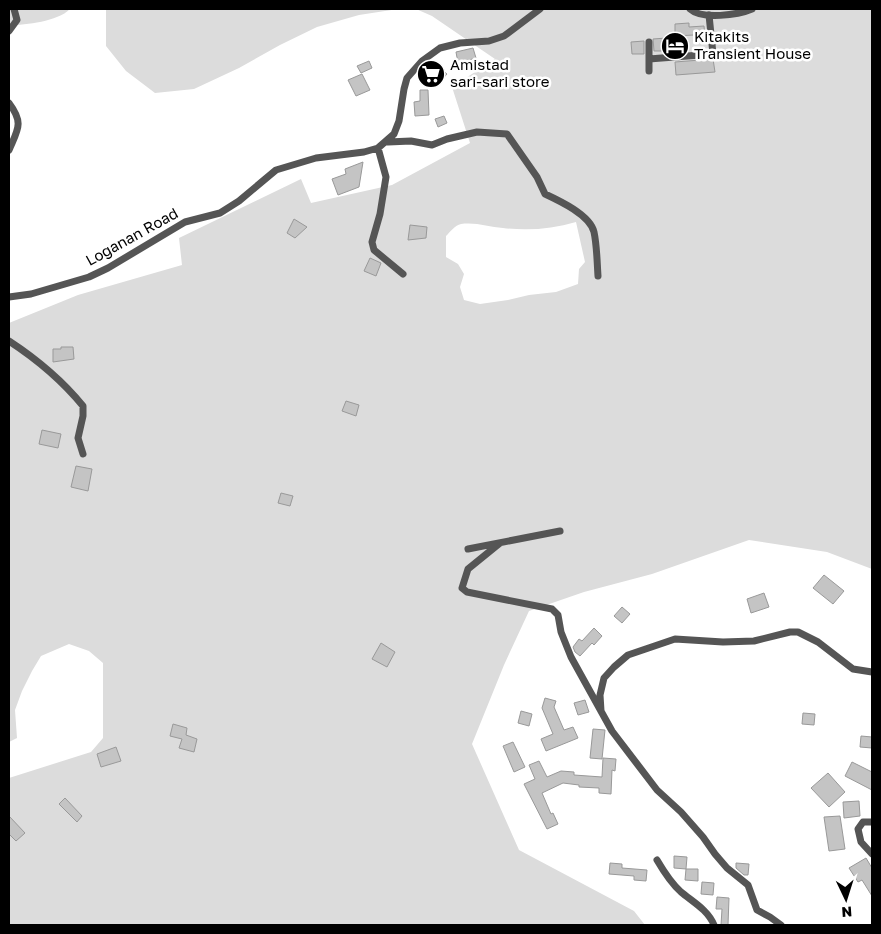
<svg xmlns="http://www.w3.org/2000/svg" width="881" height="934" font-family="'Golos Text',sans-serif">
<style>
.green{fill:#dcdcdc;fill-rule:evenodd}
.building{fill:#c4c4c4;stroke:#999}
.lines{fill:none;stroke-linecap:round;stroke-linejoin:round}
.street{stroke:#555;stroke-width:7}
.labels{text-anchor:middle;stroke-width:5;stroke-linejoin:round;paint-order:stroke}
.poi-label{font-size:15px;fill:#000;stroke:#fff;text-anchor:start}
.street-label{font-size:15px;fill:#000;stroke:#fff}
</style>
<rect width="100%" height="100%" fill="#fff"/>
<path class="green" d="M9 9H70C57 22 27 24 9 26Z
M106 9H398L359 15 317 27 280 45 239 68 194 89 155 93 126 71 106 46Z
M416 9H872V569L827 552 749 540 652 574 584 592 529 611 504 665 472 744 519 850 634 911 645 925H9V778L91 752 103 738V663L89 651 69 644 41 656 32 671 22 691 15 710 17 738 9 742V323L78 295 182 265 179 238 301 179 311 203 392 185 470 143 452 87 495 59 432 16ZM576 222 585 262 579 269 578 284 556 292 529 295 508 300 480 304 464 300 460 287 464 274 458 264 446 257V236C450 232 455 225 461 224 476 222 489 227 503 228 528 231 552 229 576 222Z"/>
<path class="building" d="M689 23V27L704 26 705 38 694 39V35L675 36V24Z
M680 37 682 51H654L653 39Z
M644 41V54H632L631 42Z
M473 48 476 58 458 63 456 52Z
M713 59 715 72 676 75 675 62Z
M369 61 372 68 361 73 357 66Z
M436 64 447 74 437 85 426 75Z
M362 74 370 90 356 96 348 80Z
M420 90H428L429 115 415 116 414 102 420 101Z
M444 116 447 123 438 127 435 119Z
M363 162 359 187 338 195 332 179 346 174 345 169Z
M294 219 307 227 295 238 287 233Z
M410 225 427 227 426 238 408 240Z
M370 258 381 263 376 276 364 271Z
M61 347H73L74 359 53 362V349H61Z
M346 401 359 405 356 416 342 411Z
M42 430 61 434 58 448 39 444Z
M76 466 92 469 88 491 71 487Z
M281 493 293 496 290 506 278 503Z
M824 575 844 591 833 604 813 588Z
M764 593 769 607 751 613 747 599Z
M622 607 630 614 622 623 614 616Z
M594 628 602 636 594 645 592 643 580 656 575 652 573 647 579 639 582 641Z
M381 643 395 652 387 667 372 659Z
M545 698 556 701 554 707 564 730 573 727 578 738 546 751 541 739 553 734 542 708Z
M585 700 589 712 578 715 574 703Z
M521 711 532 714 529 726 518 723Z
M803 713 815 714 814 725 802 724Z
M173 724 187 728 186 735 197 739 194 752 179 748 182 739 170 736Z
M593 729 605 730 602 759 590 758Z
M861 736 872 737V748L860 747Z
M513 742 525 767 514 772 503 746Z
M116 747 121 761 101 767 97 754Z
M603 758 616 759 615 771 612 770 611 794 599 793V788L579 787V785L563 783 542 793 551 814 553 813 558 824 547 829 524 784 535 779 529 765 539 761 547 777 561 771 574 772V775L602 777Z
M852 762 872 772V790L845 776Z
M828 773 845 792 829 807 811 788Z
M65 798 82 816 77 822 59 804Z
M859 801 860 816 844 818 843 802Z
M9 816 25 833 16 841 9 834Z
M840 816 845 849 829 851 824 817Z
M674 856 687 857 686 869 674 868Z
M866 858 872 868V896L862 880 858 882 849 868Z
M610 863 622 864V868L647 870 646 881 634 880V876L609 874Z
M736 863 749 864 748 875H744L736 868Z
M686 869H698V881L685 880Z
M702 882 714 883 713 895 701 894Z
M717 897 729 898 728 925H721L722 909H716Z"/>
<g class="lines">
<path class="street" d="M690 9C702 20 738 15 752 9
M9 31 17 20 14 9
M649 42V71
M649 59 713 54 709 15
M9 103C24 123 18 129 9 150
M388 142 411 141 432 145 447 139 477 132 507 134 537 177 545 194C560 201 590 215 594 232 597 246 597 262 598 276
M378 148 386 177 380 214 372 242 374 250 403 274
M9 297 31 294 89 277 108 268 185 222 220 213 239 201 276 170 316 158 364 152 378 148 394 134 399 121 404 89 407 78 422 61 440 48 460 43 489 41 504 36 540 9
M9 341C38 360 61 379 83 406V416L78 438 83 454
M500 543 468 569 462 588 467 592 552 609 558 615 561 632 571 657 612 731 657 790 681 812 703 837 715 854 727 868 748 885 757 910 770 917 781 925
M468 549 560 531
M601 711 600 695 604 678 614 667 628 655 675 639 723 642 754 641 790 632H798L818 642 853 669 872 672
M872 822H863L858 829 861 842 872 854
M657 860C664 872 671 883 681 892 693 902 708 910 714 925"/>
</g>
<defs>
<symbol id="hotel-disc" viewBox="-11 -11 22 22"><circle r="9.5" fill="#000" stroke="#fff"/><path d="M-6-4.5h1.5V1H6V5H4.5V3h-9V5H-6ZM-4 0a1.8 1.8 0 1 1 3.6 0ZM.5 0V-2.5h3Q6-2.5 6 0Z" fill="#fff"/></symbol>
<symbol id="supermarket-disc" viewBox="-11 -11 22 22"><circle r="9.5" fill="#000" stroke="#fff"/><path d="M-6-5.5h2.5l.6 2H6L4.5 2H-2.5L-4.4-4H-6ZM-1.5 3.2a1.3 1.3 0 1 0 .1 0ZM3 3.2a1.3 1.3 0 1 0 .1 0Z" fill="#fff"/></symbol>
</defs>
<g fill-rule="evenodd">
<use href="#hotel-disc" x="659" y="30" width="32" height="32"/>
<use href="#supermarket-disc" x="415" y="58" width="32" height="32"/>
</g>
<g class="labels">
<g class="poi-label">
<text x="694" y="42">Kitakits<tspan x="694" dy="17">Transient House</tspan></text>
<text x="450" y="70">Amistad<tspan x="450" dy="17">sari-sari store</tspan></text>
</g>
<g class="street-label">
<text transform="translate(132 237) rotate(-29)" y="5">Loganan Road</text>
</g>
</g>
<rect width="881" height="934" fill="none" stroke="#000000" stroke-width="20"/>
<g transform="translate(846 899) rotate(176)" stroke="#ffffff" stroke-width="4" paint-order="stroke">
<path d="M0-4L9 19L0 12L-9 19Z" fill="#000000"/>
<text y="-8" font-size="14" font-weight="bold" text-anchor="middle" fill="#000000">N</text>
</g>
</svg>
